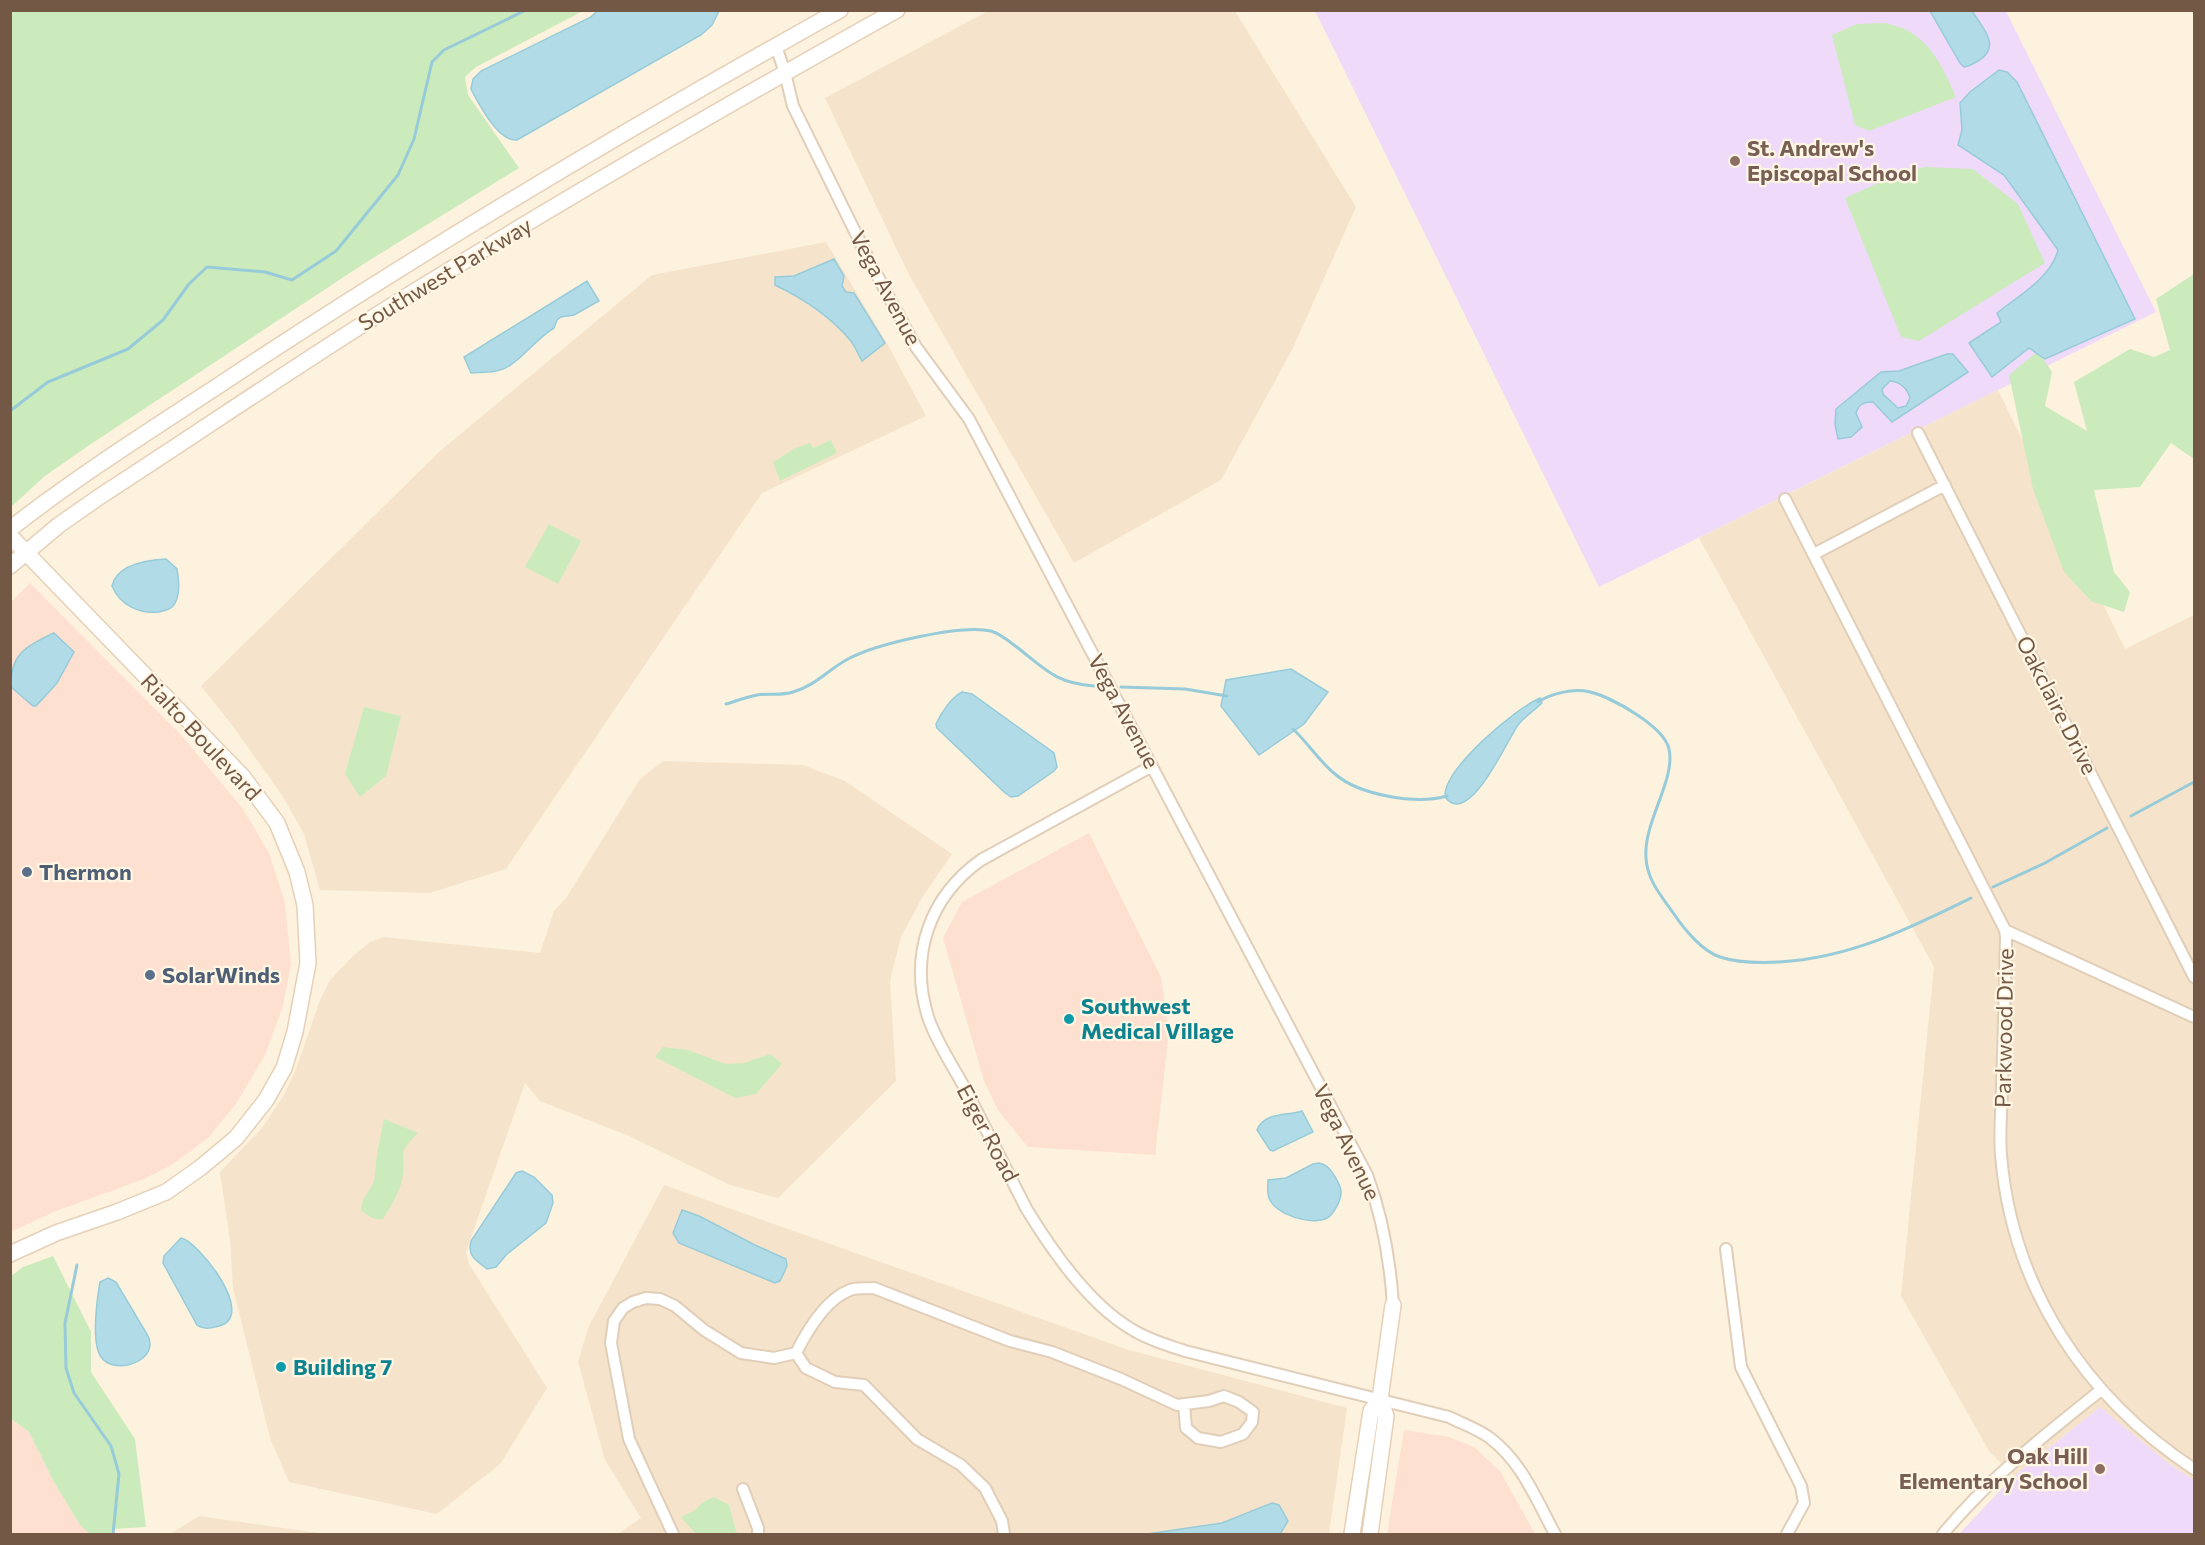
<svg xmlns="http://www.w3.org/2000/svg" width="2205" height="1545" font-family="Commissioner,sans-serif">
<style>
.residential{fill:#f5e4cb}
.commercial{fill:#fee0d0}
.education{fill:#efdaf9}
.green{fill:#ccebbc}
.water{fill:#b1dce7;stroke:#97cbd9;stroke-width:1.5;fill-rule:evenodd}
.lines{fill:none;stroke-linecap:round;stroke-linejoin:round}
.stream{stroke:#97cbd9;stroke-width:3}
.street-casing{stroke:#e1ceb9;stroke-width:14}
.secondary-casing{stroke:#e6d0b7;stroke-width:18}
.street{stroke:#fff;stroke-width:10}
.secondary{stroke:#fff;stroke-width:15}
.education-dot{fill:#8d6e63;stroke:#fff6e4;stroke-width:2}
.service-dot{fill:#5c6f8a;stroke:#fff6e4;stroke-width:2}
.culture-dot{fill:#0f9aa8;stroke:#fff6e4;stroke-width:2}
.labels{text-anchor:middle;stroke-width:4.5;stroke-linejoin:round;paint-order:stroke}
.education-label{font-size:22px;font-weight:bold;fill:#785e54;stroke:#fff6e4;text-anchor:start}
.street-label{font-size:22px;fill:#735845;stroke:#fff6e4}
.service-label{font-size:22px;font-weight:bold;fill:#4e5e75;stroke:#fff6e4;text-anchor:start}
.culture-label{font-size:22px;font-weight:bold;fill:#0d838f;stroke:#fff6e4;text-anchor:start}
</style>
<rect width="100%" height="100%" fill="#fdf2dd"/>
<path class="residential" d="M990 10 1235 11 1356 207 1292 350 1221 480 1074 563 908 273 825 98Z
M826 242 888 345 926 416 762 493 506 869 430 893 320 890 304 834 282 795 232 725 201 686 440 451 652 275Z
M1998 390 2125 649 2194 615V1480L2168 1463 2100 1407 2014 1476 1989 1451 1901 1296 1934 967 1699 538Z
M663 761 803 765 845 781 952 854 922 898 901 937 890 980 896 1081 778 1198 730 1185 629 1136 540 1101 525 1083 466 1252 469 1264 547 1388 501 1463 437 1514 289 1482 270 1438 233 1288 230 1240 220 1172 262 1128 284 1095 296 1069 320 1000 331 979 351 958 370 942 383 937 540 953 554 911 566 898 640 779Z
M664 1185 1129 1350 1347 1408 1329 1534H618L641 1518 605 1460 578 1362 588 1328Z
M199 1516 325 1534H170Z"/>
<path class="commercial" d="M30 583 182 736 243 809 269 853 285 903 291 964 283 1006 265 1055 236 1104 208 1138 173 1164 144 1179 51 1213 11 1232 10 603Z
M1089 833 1161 977 1169 1032 1155 1155 1028 1147 998 1110 984 1081 943 938 962 902Z
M10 1419 29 1432 55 1484 80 1525 90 1534H11Z
M1404 1430 1449 1437 1474 1447 1500 1471 1535 1534H1387Z"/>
<path class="education" d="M1315 11H2006L2156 312 1599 587Z
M2100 1407 2168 1463 2194 1480V1534H1959L2014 1476Z"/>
<path class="green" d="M11 10H583V11L476 67 465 77 468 95 519 168 365 263 88 446 45 476 11 507Z
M1885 23C1892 25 1901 27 1908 31 1933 44 1945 72 1956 97L1869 131 1855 125 1832 35 1857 24Z
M1924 167 1973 169 2018 204 2045 263 1919 341 1901 337 1845 198 1894 176Z
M2194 274V459L2171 443 2140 487 2094 490 2114 572 2130 592 2124 612 2091 601 2064 572 2033 489 2009 375 2038 351 2052 372 2045 406 2087 431 2074 382 2130 349 2154 357 2170 350 2156 299Z
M831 440 837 453 780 481 773 462 796 448 810 443 813 448Z
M549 524 581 541 558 584 525 567Z
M364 707 401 716 386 776 360 797 345 774Z
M663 1047 688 1050 726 1064 744 1063 770 1054 782 1064 756 1094 735 1098 655 1057Z
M384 1119 418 1133C394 1156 408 1155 402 1180 399 1194 390 1207 383 1219 373 1220 368 1216 361 1210L363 1200 374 1182 377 1154Z
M53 1256 91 1332V1372L135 1439 146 1527 112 1529 111 1534H90L80 1525 55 1484 29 1432 11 1419V1276L23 1267Z
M714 1497 729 1505 737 1534H696L681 1517 695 1510 703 1502Z"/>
<path class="water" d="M597 11H719L712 25 701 35 517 140C498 142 479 104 471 89L473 79 481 71 591 17Z
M1930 11H1972C1983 28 2002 47 1978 61 1973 64 1970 66 1964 67L1960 63Z
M1999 70 2007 72 2017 82 2135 319 2045 359 2029 348 1992 377 1969 343 2001 322 1997 313C2018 296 2051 278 2058 250L2004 175 1958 145 1962 130 1960 103 1970 92Z
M834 259 844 276 842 286 846 292 854 293 885 343 862 361C858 354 855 346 850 340 831 317 802 298 775 285V277L794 276Z
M587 281 599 301 574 315 561 317 557 320 554 328C537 338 526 355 509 366 499 373 483 372 471 373L464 357Z
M1947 354H1953L1968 372 1892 422 1873 402C1863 402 1859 404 1856 413L1862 427 1851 437 1838 439 1835 424 1836 409 1881 372 1899 371ZM1890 381C1900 382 1907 388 1910 398L1906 406 1898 408 1883 394 1882 389Z
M166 559 177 569C179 580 181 598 172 607 169 610 163 611 159 612 139 614 120 605 112 586 117 564 148 560 166 559Z
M54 633 74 652 57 683 36 706H33L11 687C10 654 25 647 54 633Z
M1291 669 1328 692 1304 724 1259 755 1221 706 1226 680Z
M962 692 972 694 1054 753 1057 767 1054 771 1018 796 1011 797 1004 792 937 728 936 724C941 713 951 698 962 692Z
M1540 698 1542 703C1534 711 1525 716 1518 725 1507 740 1469 829 1445 797 1443 769 1515 709 1540 698Z
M1302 1111 1313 1132 1273 1151 1270 1150 1257 1130C1264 1112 1287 1116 1302 1111Z
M1319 1163C1329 1165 1333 1173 1338 1182 1342 1190 1342 1195 1338 1204 1335 1209 1333 1215 1327 1218 1312 1226 1275 1215 1269 1198 1267 1193 1268 1185 1268 1180L1286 1178 1313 1164Z
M522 1171 534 1177 552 1195 553 1203 546 1223 507 1254 496 1267 487 1269C476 1260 467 1256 471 1241L516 1173Z
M682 1210 699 1216 755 1245 786 1259 787 1266 780 1281 775 1283 679 1243 673 1233Z
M181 1238C197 1240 258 1316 219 1326 211 1328 204 1330 197 1325L163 1263 164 1256Z
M108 1278 116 1282 148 1336C149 1336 150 1344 150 1345 149 1364 113 1374 101 1357 91 1343 97 1299 100 1282Z
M1272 1503 1279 1505 1288 1521 1280 1534H1147L1222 1523Z"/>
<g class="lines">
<path class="stream" d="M10 411 48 382 128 349 163 320 189 284 207 267 265 272 292 280 336 251 398 175 414 139 432 62 444 50 526 10
M1121 687 1185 689 1227 696
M1538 702C1552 693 1574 688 1590 692 1611 697 1664 726 1669 749 1676 780 1643 822 1646 858 1647 880 1662 897 1674 914 1684 929 1702 951 1720 957 1738 963 1760 963 1779 962 1850 958 1908 929 1971 898
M726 704C736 701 747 697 757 695 769 693 782 696 793 692 815 686 829 669 848 659 876 644 961 624 991 631 1001 634 1010 642 1018 648 1046 670 1056 683 1094 686
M1293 729C1308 743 1319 761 1335 774 1359 795 1416 805 1447 796
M2131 816 2194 782
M1993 887 2045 863 2107 828
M77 1265 65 1323 66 1368 74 1393 111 1446 119 1474 113 1534"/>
<defs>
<path id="street" d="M776 46 785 73 793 106 871 264 916 347 969 419 1367 1175C1383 1218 1390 1259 1393 1305
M1918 433 2194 977
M1785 499 2005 930 2006 937C2005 986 2004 1034 2002 1083 2002 1107 1999 1132 2001 1155 2012 1288 2085 1397 2194 1469
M1814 554 1945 485
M1152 766 981 860C929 897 909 956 928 1017 937 1044 955 1069 968 1094 987 1132 1007 1170 1026 1208 1052 1251 1089 1305 1133 1330 1149 1340 1167 1345 1185 1351L1449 1417C1463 1424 1478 1429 1490 1438 1522 1462 1537 1501 1555 1534
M2005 930 2194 1017
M1726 1249 1741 1367 1801 1486 1804 1503 1787 1534
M743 1489 758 1528V1534
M673 1534 629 1439 611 1343 614 1321 623 1308 633 1302 646 1298 660 1299 675 1306 704 1330 741 1353 774 1358 796 1353
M1004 1534 1002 1521 985 1488 961 1465 917 1439 864 1385 835 1382 806 1368 796 1353C807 1331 826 1299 850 1290 857 1287 867 1289 874 1288L1010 1341 1052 1352 1121 1379 1177 1405 1209 1401 1224 1396 1239 1402 1253 1412 1252 1422 1243 1434 1221 1442 1198 1438 1186 1428 1184 1404
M1943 1534C1989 1478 2045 1435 2101 1390"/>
<path id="secondary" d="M10 529C84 471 164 422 242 370 436 242 637 123 840 10
M10 536 243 777 277 823 297 872 305 905 308 963 295 1032 284 1068 266 1100 236 1138 200 1168 166 1192 117 1212 56 1233 10 1254
M10 566 59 525 99 497C204 429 307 358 414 292 572 194 734 101 897 10
M1352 1534 1371 1411 1380 1399 1393 1305
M1370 1534 1386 1416 1380 1399"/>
</defs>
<use href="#street" class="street-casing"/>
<use href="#secondary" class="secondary-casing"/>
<use href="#street" class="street"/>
<use href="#secondary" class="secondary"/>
</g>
<g class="education-dot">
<circle cx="1735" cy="161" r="6"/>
<circle cx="2100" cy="1469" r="6"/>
</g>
<g class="service-dot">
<circle cx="27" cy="872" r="6"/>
<circle cx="150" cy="975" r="6"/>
</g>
<g class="culture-dot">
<circle cx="1069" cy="1019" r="6"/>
<circle cx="281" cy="1367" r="6"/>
</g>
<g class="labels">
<g class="education-label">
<text x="1747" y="156">St. Andrew's<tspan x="1747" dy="25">Episcopal School</tspan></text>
<text x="2088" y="1464" text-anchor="end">Oak Hill<tspan x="2088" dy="25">Elementary School</tspan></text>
</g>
<g class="street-label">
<text transform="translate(445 274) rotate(-31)" y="8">Southwest Parkway</text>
<text transform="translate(886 288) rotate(62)" y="8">Vega Avenue</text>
<text transform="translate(2057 705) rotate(63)" y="8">Oakclaire Drive</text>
<text transform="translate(1124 711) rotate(62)" y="8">Vega Avenue</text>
<text transform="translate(201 737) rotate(47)" y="8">Rialto Boulevard</text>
<text transform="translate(2004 1028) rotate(-89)" y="8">Parkwood Drive</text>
<text transform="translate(988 1133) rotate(62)" y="8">Eiger Road</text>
<text transform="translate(1347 1142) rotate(64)" y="8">Vega Avenue</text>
</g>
<g class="service-label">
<text x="39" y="880">Thermon</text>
<text x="162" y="983">SolarWinds</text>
</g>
<g class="culture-label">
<text x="1081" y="1014">Southwest<tspan x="1081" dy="25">Medical Village</tspan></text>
<text x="293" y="1375">Building 7</text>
</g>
</g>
<rect width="2205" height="1545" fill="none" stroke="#735845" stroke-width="24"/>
</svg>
